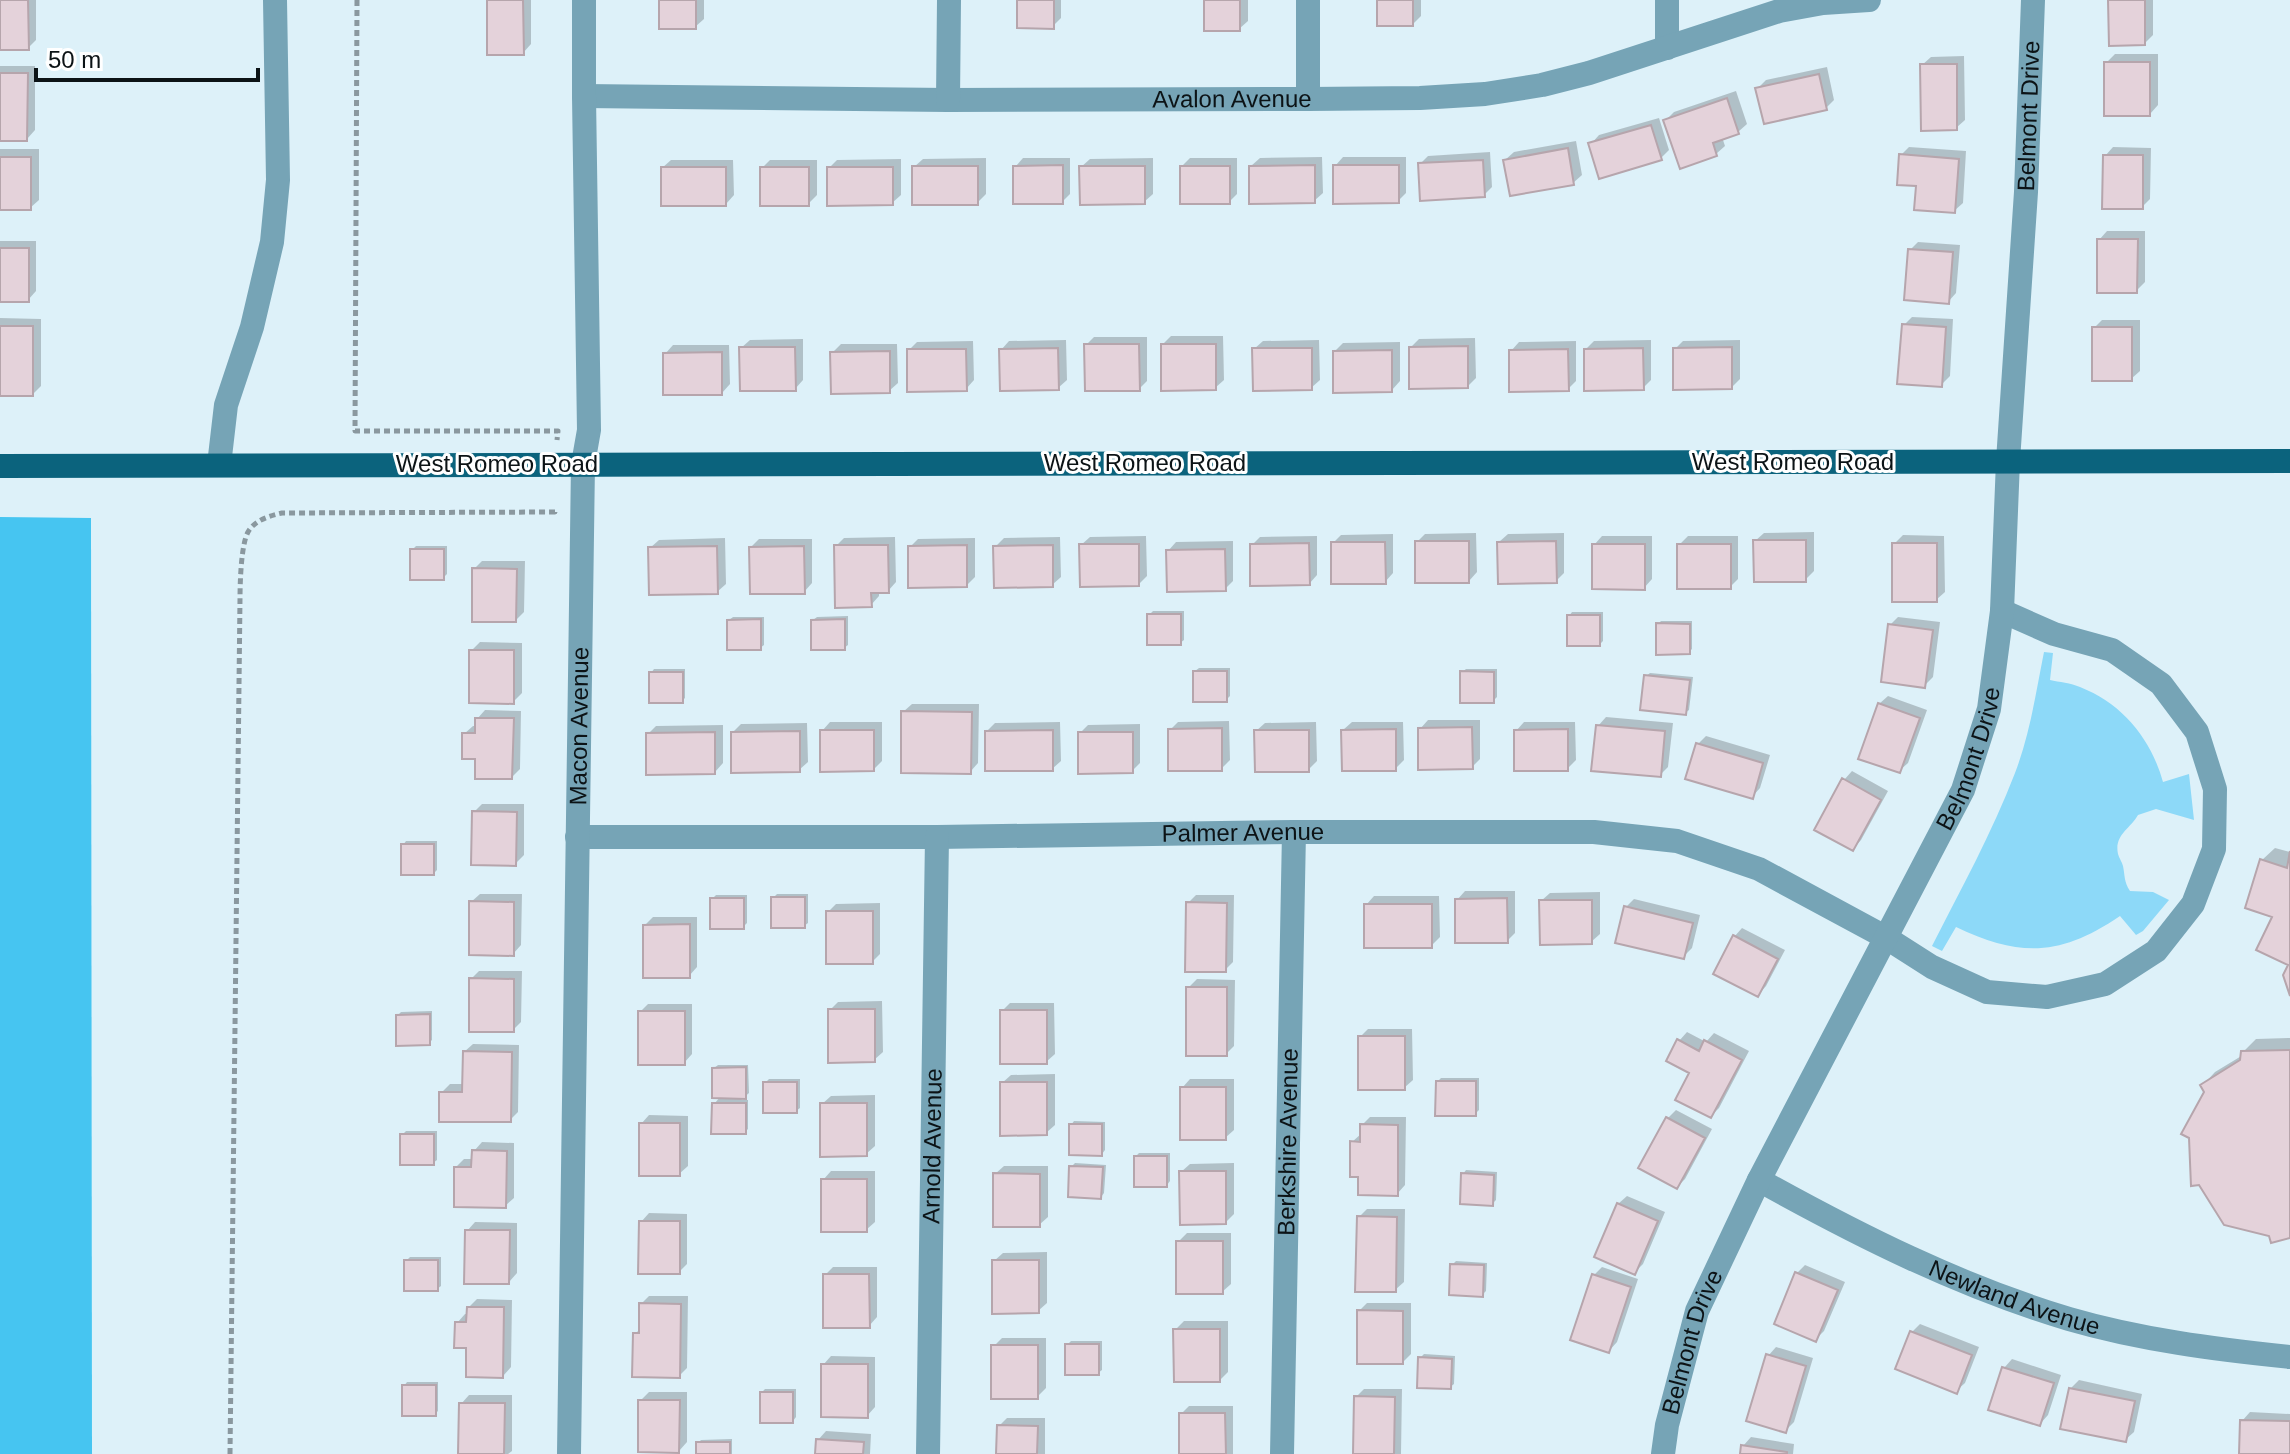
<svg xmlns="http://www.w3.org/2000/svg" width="2290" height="1454" font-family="Helvetica,sans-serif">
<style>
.green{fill:#8dd9f8}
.forest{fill:#46c5f1}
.shadow{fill:#0003}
.building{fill:#e4d2da;stroke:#b6a5ac;stroke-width:2}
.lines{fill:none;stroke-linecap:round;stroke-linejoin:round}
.path{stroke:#8a989f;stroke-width:5;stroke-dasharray:6 4;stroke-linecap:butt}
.minor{stroke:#76a4b6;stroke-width:24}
.major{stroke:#0b637d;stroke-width:24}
.labels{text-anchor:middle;stroke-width:6;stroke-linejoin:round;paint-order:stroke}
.street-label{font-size:24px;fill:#0c1316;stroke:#fff}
</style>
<rect width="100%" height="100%" fill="#ddf1f9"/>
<path class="green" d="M2044 652 2053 653 2050 680C2059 682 2071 683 2080 687 2123 704 2151 739 2163 782L2189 774 2194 820 2156 809 2138 815C2130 829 2114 835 2118 854 2119 858 2122 862 2123 866 2125 876 2124 882 2130 891L2153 892 2169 900 2143 931 2136 935 2120 916C2061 956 2021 958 1956 927L1942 951 1932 946C1961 889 1992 833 2015 773 2030 734 2036 692 2044 652Z"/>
<path class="forest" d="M0 517 91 518 92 1454H0Z"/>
<path class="shadow" d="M0 0H36V40L28 48H0Z
M489 0H531V44L523 53Z
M661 0H704V19L695 27Z
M1019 0H1061V18L1053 26Z
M1206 0H1248V21L1239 29Z
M1379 0H1421V16L1413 24Z
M2110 0H2153V35L2145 43Z
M2115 54H2158V105L2150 114 2106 63Z
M1964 56 1965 120 1956 128 1922 65 1931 57Z
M0 66H35V130L27 139H0Z
M1827 67 1834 100 1826 108 1757 89 1766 80Z
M1736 91 1747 124 1738 132 1722 137 1725 146 1716 154 1666 120 1674 112Z
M1659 118 1669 150 1661 158 1591 144 1599 135Z
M1576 141 1582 175 1573 183 1505 160 1514 152Z
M1909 147 1966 151 1963 203 1954 211 1918 184 1901 155Z
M2113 147 2151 148 2150 199 2142 207 2105 156Z
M0 149H39V200L30 208H0Z
M1490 152 1492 187 1484 195 1420 164 1428 156Z
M1322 157 1323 193 1314 201 1251 166 1260 158Z
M1343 157H1406V193L1398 201 1335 166Z
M986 158V194L977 203 914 167 923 159Z
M1023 158H1070V194L1062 202 1015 167Z
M1153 158V194L1144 202 1081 167 1090 159Z
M1190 158H1237V194L1229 202 1182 166Z
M901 159V195L892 203 829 168 837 160Z
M671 160H733L734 195 726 204 662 168Z
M770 160H817V195L808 204 762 168Z
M2107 231H2145V282L2136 291 2099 240Z
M0 241H36V291L28 300H0Z
M1918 242 1960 245 1956 293 1948 302 1910 250Z
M1912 317 1953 319 1950 376 1941 385 1904 325Z
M0 318 41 319V386L33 394H0Z
M2102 320H2140V371L2131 379 2094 328Z
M1171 336H1223L1224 380 1215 388 1163 344Z
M1094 337H1147V381L1139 389 1086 345Z
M1475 338 1476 378 1468 386 1410 348 1419 339Z
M803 339V380L795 389 741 348 750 340Z
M1066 340 1067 380 1058 388 1001 350 1009 341Z
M1319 340 1320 380 1311 388 1254 349 1263 341Z
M1651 340V380L1643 388 1586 349 1594 341Z
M1740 340V379L1732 387 1675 349 1683 341Z
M973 341 974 380 966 389 909 350 917 342Z
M1576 341V381L1568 389 1511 351 1519 342Z
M1400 342V381L1392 390 1335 351 1343 343Z
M841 344H897L898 383 889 391 832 353Z
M673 345H729L730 384 722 393 665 354Z
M1814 532V571L1805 580 1755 541 1764 533Z
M1476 533 1477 572 1469 581 1417 542 1425 534Z
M1564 533V573L1556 581 1499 542 1508 534Z
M1393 534V573L1385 582 1333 543 1341 535Z
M1903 535 1944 536 1945 592 1936 600 1894 544Z
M1146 536 1147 576 1139 584 1081 545 1090 537Z
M1317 536V575L1309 584 1252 545 1260 537Z
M1602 536H1652V579L1644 588 1594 545Z
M1688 536H1738V579L1730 587 1679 545Z
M895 537 896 582 888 591H879V596L871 605 836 546 844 538Z
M1060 537 1061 577 1052 585 995 547 1004 538Z
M725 538 726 584 717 592 650 548 659 540Z
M975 538V577L967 585 910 547 918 539Z
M759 539H812V583L804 592 751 547Z
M1233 541V581L1225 589 1168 551 1176 542Z
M416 546H447V574L443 578 412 550Z
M482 561H525L524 612 516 620 474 569Z
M1153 611H1184V640L1180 643 1149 615Z
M1572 612H1603V641L1600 644 1569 616Z
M848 616V645L844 648 813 620 817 617Z
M733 617H764V645L760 648 729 620Z
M1898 617 1940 622 1933 677 1924 686 1890 625Z
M1661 621H1692V649L1689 652 1658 624Z
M480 642 522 643V693L513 702 471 651Z
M1199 668H1230V696L1226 700 1195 671Z
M654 669H685V698L682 701 651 673Z
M1466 669H1497V697L1493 701 1462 672Z
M1650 673 1693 677 1689 710 1685 713 1646 676Z
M1888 696 1927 710 1908 763 1899 771 1879 704Z
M912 704H979L978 763 970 772 903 712Z
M485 710 521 711 520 769 512 777 477 757 464 734 473 726H477V719Z
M1606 717 1673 723 1668 767 1660 775 1598 726Z
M1428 720H1480V759L1472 767 1420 729Z
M1229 721 1230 760 1221 769 1170 730 1178 722Z
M830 722H882V761L874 769 822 731Z
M1060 722 1061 761 1052 769 987 731 995 723Z
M1316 722 1317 761 1308 770 1256 731 1265 723Z
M1352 722H1403L1404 760 1395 769 1343 730Z
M1524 722H1575L1576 760 1567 769 1516 731Z
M807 723 808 762 799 770 733 732 741 724Z
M1140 724V763L1132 771 1080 733 1088 725Z
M723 725V763L715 772 648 734 656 726Z
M1706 736 1770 755 1760 788 1752 797 1698 744Z
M1852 771 1888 791 1861 840 1853 849 1844 780Z
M482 804H524V855L515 864 474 812Z
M406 841H437V870L434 873 403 845Z
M2275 848 2290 852V964L2275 916 2262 860Z
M1465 891H1515V933L1507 941 1457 900Z
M1600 892V934L1591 942 1541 901 1550 893Z
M480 894H522L521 945 513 954 471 902Z
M777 894H808V923L804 926 773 898Z
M716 895H747V923L743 927 712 899Z
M1196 895H1234L1233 962 1225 970 1188 903Z
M1374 896H1439L1440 937 1431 946 1366 905Z
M1634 899 1700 915 1692 948 1683 957 1626 907Z
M880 903V954L872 962 828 912 836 904Z
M653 917H697V967L689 976 645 925Z
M1742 928 1785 950 1766 986 1758 995 1734 937Z
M479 971H522L521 1022 513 1030 471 979Z
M1197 979 1235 980 1234 1046 1226 1054 1188 988Z
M882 1001 883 1052 874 1060 830 1010 838 1002Z
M1010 1003H1054L1055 1054 1046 1062 1002 1011Z
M648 1004H692V1054L684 1063 640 1012Z
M432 1011V1040L429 1043 398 1015 401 1012Z
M1368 1029H1412L1413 1080 1404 1088 1360 1037Z
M1687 1032 1706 1042 1714 1033 1749 1051 1719 1108 1711 1116 1679 1041Z
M2290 1038V1236L2271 1235 2203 1085 2215 1072 2243 1055V1052L2256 1039Z
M473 1044 519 1045 518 1112 510 1120 441 1093 450 1084H464V1052Z
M718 1065H748L749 1093 741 1100H748V1129L745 1132 714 1104 721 1096 714 1068Z
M1055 1074V1125L1046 1133 1002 1083 1011 1075Z
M1441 1078H1479V1110L1475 1114 1438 1081Z
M769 1079H800V1108L796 1111 765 1083Z
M1190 1079H1234V1130L1225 1138 1182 1088Z
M875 1095V1146L866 1154 822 1104 831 1096Z
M1676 1110 1712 1129 1685 1179 1677 1187 1668 1118Z
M649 1115 688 1116V1166L679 1174 641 1124Z
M1370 1117H1406L1405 1185 1397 1194 1360 1175 1352 1142 1362 1133V1125Z
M1074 1121 1105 1122V1150L1102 1154 1071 1125Z
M406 1131H437V1160L433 1163 402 1135Z
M482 1142 514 1143V1198L505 1206 456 1167 464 1159H474V1151Z
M1139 1153H1170V1181L1167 1185 1136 1156Z
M1075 1163 1106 1165 1104 1193 1101 1197 1071 1167Z
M1234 1163V1214L1226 1222 1181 1172 1190 1164Z
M1004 1166H1048V1217L1039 1225 995 1174Z
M1466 1170 1497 1172 1496 1200 1492 1204 1463 1174Z
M831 1171H875V1222L866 1230 823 1180Z
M1627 1196 1665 1212 1643 1264 1635 1272 1618 1204Z
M1367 1209H1405L1404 1282 1395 1290 1359 1217Z
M649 1213 687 1214V1264L679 1272 641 1222Z
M475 1222 517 1223V1273L509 1282 467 1231Z
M1187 1233H1231V1284L1222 1292 1178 1242Z
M1047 1252V1303L1038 1311 994 1261 1003 1253Z
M410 1257H441V1286L437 1289 406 1261Z
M1456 1261 1487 1263 1486 1291 1482 1295 1452 1265Z
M1805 1265 1845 1282 1824 1331 1816 1339 1797 1273Z
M833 1267H877V1317L869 1326 825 1275Z
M1602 1267 1638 1279 1617 1342 1609 1351 1594 1275Z
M649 1296H688L687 1368 679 1376 635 1334 641 1328V1304Z
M477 1299 512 1300 511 1367 503 1376 468 1346 457 1323 465 1314H469V1307Z
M1367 1303H1411V1354L1403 1362 1359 1311Z
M1184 1321H1228V1372L1220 1380 1175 1330Z
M1920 1324 1979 1347 1965 1383 1956 1391 1912 1332Z
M1002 1338H1046V1388L1037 1397 994 1346Z
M1071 1341H1102V1370L1098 1373 1067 1345Z
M1776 1347 1813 1358 1794 1422 1785 1431 1768 1356Z
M1424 1354 1455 1356 1454 1384 1450 1387 1420 1358Z
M831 1356 875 1357V1407L867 1416 823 1365Z
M2012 1359 2061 1375 2048 1415 2040 1424 2004 1368Z
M2079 1380 2142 1394 2134 1432 2125 1440 2070 1389Z
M407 1382H438V1411L435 1414 404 1386Z
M765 1389H796V1417L793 1421 762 1392Z
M1364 1389H1402L1401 1454H1355L1356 1397Z
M649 1392H687V1442L679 1451 640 1401Z
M469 1395H512V1451L508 1454H460L461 1404Z
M1189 1406H1233V1454H1181V1414Z
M2250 1412 2290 1414V1454H2241L2242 1421Z
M1007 1418H1045V1454H998L999 1426Z
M826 1431 871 1434 870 1454H817L818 1440Z
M1751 1437 1794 1444 1793 1454H1742L1743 1446Z
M732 1439V1454H698V1443L701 1440Z"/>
<path class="building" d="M0 0H28L29 50H0Z
M487 0H523L524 55H487Z
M659 0H696V29H659Z
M1017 0H1054V29L1017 28Z
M1204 0H1240V31H1204Z
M1377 0H1413V26H1377Z
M2108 0H2145V45L2109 46Z
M2104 62H2150V116H2104Z
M1920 64H1957V130L1921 131Z
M0 73H28L27 141H0Z
M1819 74 1827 110 1764 124 1755 88Z
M1727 98 1739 134 1713 143 1717 156 1680 169 1663 120Z
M1651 125 1662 160 1599 179 1588 143Z
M1568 148 1574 185 1510 196 1503 160Z
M1899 154 1959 159 1955 213 1914 210 1916 186 1897 185Z
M2103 155H2143V209H2102Z
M0 157H31V210H0Z
M1483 160 1485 197 1420 201 1418 163Z
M1063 165V204H1013V166Z
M1315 165V203L1249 204V166Z
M1333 165H1399V203L1333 204Z
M912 166H978V205H912Z
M1079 166H1145V204L1080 205Z
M1180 166H1230V204H1180Z
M661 167H726V206H661Z
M760 167H809V206H760Z
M827 167H893V205L827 206Z
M2097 239H2138L2137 293H2097Z
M0 248H29V302H0Z
M1908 249 1953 252 1949 304 1904 300Z
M1902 324 1946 327 1942 387 1897 384Z
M0 326H33V396H0Z
M2092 327H2132V381H2092Z
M1084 344H1139L1140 391H1085Z
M1161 344H1216V390L1161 391Z
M1468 346V388L1409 389V347Z
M739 347H795L796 391H740Z
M1732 347V389L1673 390V348Z
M1058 348 1059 390 1000 391 999 349Z
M1252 348H1312V390L1253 391Z
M1643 348 1644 390 1584 391V349Z
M907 349H966L967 391 907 392Z
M1568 349 1569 391 1509 392V350Z
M1392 350V392L1333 393V351Z
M890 351V393L831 394 830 352Z
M722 352V395H663V353Z
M1753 540H1806V582H1754Z
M1415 541H1469V583H1415Z
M1556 541 1557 583 1498 584 1497 542Z
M1331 542H1385L1386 584H1331Z
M1309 543 1310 585 1250 586V544Z
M1892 543H1937V602H1892Z
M1079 544H1139V586L1080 587Z
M1592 544H1645V590L1592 589Z
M1677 544H1731V589H1677Z
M834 545H888L889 593H871L872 607 835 608Z
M967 545V587L908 588V546Z
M1053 545V587L994 588 993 546Z
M717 546 718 594 649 595 648 547Z
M804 546 805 594H750L749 547Z
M410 549H444V580H410Z
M1225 549 1226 591 1167 592 1166 550Z
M472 568 517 569 516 622H472Z
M1147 614H1181V645H1147Z
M1567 615H1600V646H1567Z
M761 619V650H727V620Z
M845 619V650H811V620Z
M1656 623 1690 624V654L1656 655Z
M1888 624 1933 630 1925 688 1881 682Z
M469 650H514V704L469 703Z
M1193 671H1227V702H1193Z
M1460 671 1494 672V703H1460Z
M649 672H683V703H649Z
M1644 675 1690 680 1686 715 1640 710Z
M1878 703 1920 718 1900 773 1858 759Z
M901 711 972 712 971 774 901 773Z
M475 718H514L512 779H475V759H462V733H475Z
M1596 725 1665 731 1661 777 1591 771Z
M1472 727 1473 769 1418 770V728Z
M1222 728V771H1168V729Z
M1396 729V771H1342L1341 730Z
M1568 729V771H1514V730Z
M820 730H874V771L820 772Z
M1053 730V771H985V731Z
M1254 730H1309V772H1255Z
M800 731V772L731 773V732Z
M715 732V774L646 775V733Z
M1078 732H1133V773L1078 774Z
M1696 743 1763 763 1753 799 1685 779Z
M1842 778 1881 800 1853 851 1814 830Z
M472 811 517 812 516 866 471 865Z
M401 844H434V875H401Z
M2290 851V996L2283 975 2288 965 2256 950 2272 917 2245 908 2260 859 2287 868Z
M771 897H805V928H771Z
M710 898H744V929H710Z
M1507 898 1508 943H1455V899Z
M1539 900H1592V944L1540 945Z
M469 901 514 902V956L469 955Z
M1186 902 1227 903 1226 972H1185Z
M1364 904H1432V948H1364Z
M1624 906 1693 923 1684 959 1615 943Z
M826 911H873V964H826Z
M690 924V978H643V925Z
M1733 935 1778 959 1758 997 1713 974Z
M469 978 514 979V1032H469Z
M1186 987H1227V1056H1186Z
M828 1009H875V1062L828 1063Z
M1000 1010H1047V1064H1000Z
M638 1011H685V1065H638Z
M430 1014V1045L396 1046V1015Z
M1358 1036H1405V1090H1358Z
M1677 1039 1699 1051 1704 1040 1742 1060 1711 1118 1675 1100 1689 1073 1666 1061Z
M2290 1050V1238L2271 1243 2269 1236 2224 1225 2199 1185 2191 1186 2189 1138 2181 1134 2204 1092 2200 1085 2240 1060 2241 1051Z
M463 1051 512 1052 511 1122H439V1092H462Z
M746 1067V1099L712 1098V1068Z
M1436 1081H1476V1116H1435Z
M763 1082H797V1113H763Z
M1000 1082H1047V1135L1000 1136Z
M1180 1087H1226V1140H1180Z
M712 1103H746V1134H711Z
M820 1103H867V1156L820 1157Z
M1666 1117 1705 1138 1677 1189 1638 1168Z
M639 1123H680V1176H639Z
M1069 1124H1102V1156L1069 1155Z
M1360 1124 1398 1125V1196L1358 1195V1177H1350V1141L1360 1142Z
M400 1134H434V1165H400Z
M472 1150 507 1151 506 1208 454 1207V1167H471Z
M1134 1156H1167V1187H1134Z
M1069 1166 1103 1167 1101 1199 1068 1197Z
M1179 1171H1226V1224L1180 1225Z
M993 1173 1040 1174V1227H993Z
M1461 1173 1494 1175 1493 1206 1460 1204Z
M821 1179H867V1232H821Z
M1617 1203 1658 1221 1635 1275 1594 1257Z
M1357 1216 1397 1217 1396 1292H1355Z
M639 1221H680V1274H638Z
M465 1230H510L509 1284H464Z
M1176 1241H1223V1294H1176Z
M404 1260H438V1291H404Z
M992 1260H1039V1313L992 1314Z
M1450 1264 1484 1265 1483 1297 1449 1295Z
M1795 1272 1838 1290 1816 1342 1774 1324Z
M823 1274H869L870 1328H823Z
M1592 1274 1631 1287 1609 1353 1570 1340Z
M639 1303 681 1304 680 1378 632 1377 633 1333H639Z
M467 1307H504L503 1378 466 1377V1348H454L455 1322H466Z
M1357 1310 1403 1311V1364H1357Z
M1173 1329H1220V1382H1174Z
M1910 1331 1972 1355 1957 1394 1895 1369Z
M1065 1344H1099V1375H1065Z
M991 1345H1038V1399H991Z
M1766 1354 1806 1366 1786 1433 1746 1421Z
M1418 1357 1452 1359 1451 1389 1417 1388Z
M821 1364H868V1418L821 1417Z
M2002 1367 2054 1383 2040 1426 1988 1410Z
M402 1385H436V1416H402Z
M2069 1388 2135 1401 2126 1442 2060 1429Z
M760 1392H793V1423H760Z
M1354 1396 1395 1397 1394 1454H1353Z
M638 1400H680L679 1453 638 1452Z
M459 1403H505L504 1454H458Z
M1179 1413H1225L1226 1454H1179Z
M2240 1420 2290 1421V1454H2239Z
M997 1425 1038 1426 1037 1454H996Z
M816 1439 864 1442 863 1454H815Z
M696 1442H730V1454H696Z
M1741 1445 1787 1452V1454H1740Z"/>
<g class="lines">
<path class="path" d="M357 0 355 431H558L557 440
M230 1454 240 599C240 583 241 545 248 532 255 520 269 516 282 513L555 512V510"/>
<g class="minor">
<path d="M1667 48V0"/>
<path id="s1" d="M584 96 948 100 1308 99 1420 98 1485 94 1542 85 1589 73 1779 11 1823 3 1869 0"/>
<path d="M1308 99V0"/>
<path d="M948 100 949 0"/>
<path d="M219 465 226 405 252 327 272 242 278 180 275 0"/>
<path id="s2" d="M577 837H937L1294 832H1594L1677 841 1759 869 1885 937 1932 967 1987 992 2047 997 2105 984 2156 951 2193 904 2214 849 2215 789 2197 732 2161 684 2112 650 2054 634 2002 611"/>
<path id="s3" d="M1759 1180C1858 1235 1959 1286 2069 1319 2141 1340 2215 1349 2290 1357"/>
<path id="s4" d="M569 1454 583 464 589 430 584 96V0"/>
<path id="s5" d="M928 1454 937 837"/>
<path id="s6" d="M1282 1454 1294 832"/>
<path id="s7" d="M1663 1454 1667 1425 1697 1311 1759 1180 1963 790 1989 709 2002 611 2008 461 2026 192 2033 0"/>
</g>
<path class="major" d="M0 466 2290 461"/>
</g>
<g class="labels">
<g class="street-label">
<text dy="8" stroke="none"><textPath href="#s1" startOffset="648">Avalon Avenue</textPath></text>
<text dy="8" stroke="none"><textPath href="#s7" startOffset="1412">Belmont Drive</textPath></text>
<text x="1793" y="470">West Romeo Road</text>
<text x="1145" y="471">West Romeo Road</text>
<text x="497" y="472">West Romeo Road</text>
<text dy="8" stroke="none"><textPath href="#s4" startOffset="728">Macon Avenue</textPath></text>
<text dy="8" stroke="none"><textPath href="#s7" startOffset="764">Belmont Drive</textPath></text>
<text dy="8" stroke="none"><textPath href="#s2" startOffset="666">Palmer Avenue</textPath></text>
<text dy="8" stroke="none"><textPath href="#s6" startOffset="312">Berkshire Avenue</textPath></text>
<text dy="8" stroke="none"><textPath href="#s5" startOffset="308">Arnold Avenue</textPath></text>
<text dy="8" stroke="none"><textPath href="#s3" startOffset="282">Newland Avenue</textPath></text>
<text dy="8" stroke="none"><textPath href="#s7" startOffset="116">Belmont Drive</textPath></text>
</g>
</g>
<path d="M36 68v12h222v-12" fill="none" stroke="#0c1316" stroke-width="4"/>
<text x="48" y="68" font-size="24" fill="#0c1316" stroke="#ffffff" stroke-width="6" paint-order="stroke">50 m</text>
</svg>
